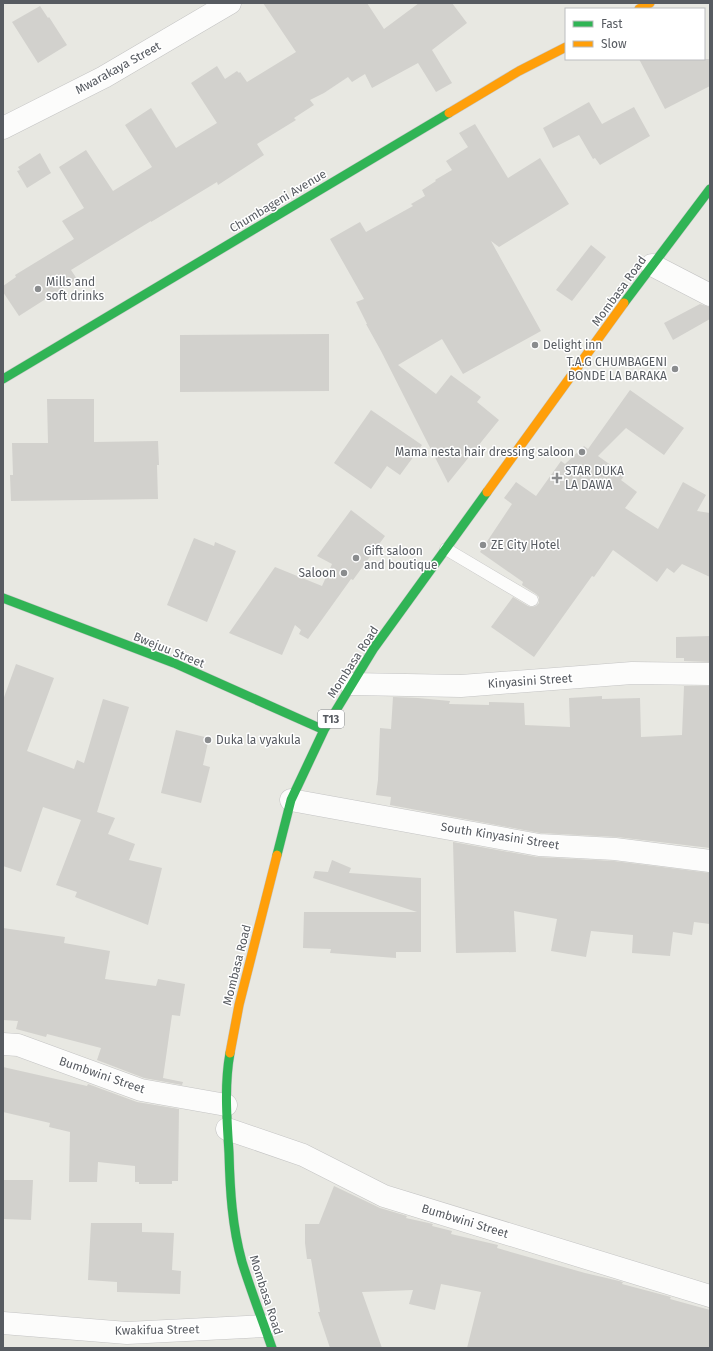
<svg xmlns="http://www.w3.org/2000/svg" width="713" height="1351" font-family="'Fira Sans',sans-serif">
<style>
.building{fill:#d2d1cd}
.lines{fill:none;stroke-linecap:round;stroke-linejoin:round}
.lane-casing{stroke:#c4c4c4;stroke-width:13}
.street-casing{stroke:#c4c4c4;stroke-width:23}
.fast-casing{stroke:#c4c5c4;stroke-width:10}
.slow-casing{stroke:#c4c5c4;stroke-width:10}
.lane{stroke:#fcfcfb;stroke-width:12}
.street{stroke:#fcfcfb;stroke-width:22}
.fast{stroke:#30b455;stroke-width:9}
.slow{stroke:#ff9f0a;stroke-width:9}
.poi-dot{fill:#8a8c8e;stroke:#fff;stroke-width:1.5}
.labels{text-anchor:middle;stroke-width:3;stroke-linejoin:round;paint-order:stroke}
.shield{fill:#fff;stroke:#898c90;stroke-width:1}
.shield-label{font-size:11px;font-weight:bold;fill:#575b61}
.street-label{font-size:12px;fill:#575b61;stroke:#fff}
.poi-label{font-size:12px;fill:#575b61;stroke:#fff;text-anchor:start}
</style>
<rect width="100%" height="100%" fill="#e8e8e2"/>
<path class="building" d="M263 3H367L384 29 419 3H452L467 23 432 50 452 83 436 92 418 63 372 88 365 74 352 82 348 77 324 93 310 100 314 105 294 118 296 120 257 144 264 155 218 185 217 182 151 222V221L71 270 77 279 19 316 3 292V286L16 277 15 275 74 239 62 221 84 208 59 167 86 150 113 191 152 167 125 125 151 108 176 148 217 123 191 83 217 66 225 79 237 71 239 73 240 72 247 82 296 52Z
M40 6 48 18 49 17 67 45 38 63 12 22Z
M639 59H710V86L665 109Z
M589 102 602 124 634 107 650 136 600 165 595 158 593 159 579 135 553 148 543 128Z
M475 124 508 178 540 158 569 204 499 247 491 241 541 331 463 374 442 339 398 365 436 394 451 375 481 397 477 402 499 420 448 483 381 351 366 324H367L356 302 364 299 330 239 360 222 366 232 413 206 411 204 425 196 422 190 436 181 435 180 452 170 446 161 468 147 459 133Z
M40 153 51 173 27 188 17 171 20 170 18 167Z
M591 245 606 257 572 301 556 290Z
M700 304 710 307V319L673 340 664 323Z
M329 334V391L180 392V335Z
M630 390 684 428 664 455 626 428 598 456 625 475 621 480 637 492 625 508 658 529 683 482 706 495 697 511 710 513V577L682 564 674 573 667 568 657 582 613 550 594 577 592 576 534 657 491 627 513 597 528 606 532 607 536 606 539 603V597L536 594 522 585 523 582 480 552 512 504 504 498 516 482 536 496 561 461 565 464 584 446 588 449Z
M47 399H94V442L158 441 159 465H157L158 499 11 501 10 475H13L12 443H48Z
M371 410 422 445 400 475 387 466 371 489 334 463Z
M351 510 385 536 353 580 351 579 308 639 299 634 301 630 295 625 282 655 229 633 275 567 322 586 332 564 317 556Z
M194 538 214 546 215 542 236 551 207 622 167 605Z
M710 636V662L684 661V658H676V637Z
M16 664 54 678 27 751 74 769 77 760 84 763 103 699 129 707 97 812 115 818 108 834 135 844 129 860 162 868 148 925 75 897 77 892 56 885 81 820 43 807 21 872 3 866V700Z
M684 686H710V848L617 837 540 833 390 805 391 797 376 795 378 780 380 728 391 729 393 697 418 698 450 701 449 704 489 705V702L524 703 525 725 570 727 569 698 602 696V699L640 698 641 737 682 735Z
M176 730 209 738 203 765 210 767 201 803 161 793Z
M453 842 537 857 614 861 710 873V924L694 922 692 935 673 932 670 956 632 953 633 935 591 931 586 957 551 951 557 919 514 911 516 952 456 953Z
M332 860 351 868 349 873 421 878V952H396V958L330 953 331 949 303 948 304 912H417L313 878 315 871 328 872Z
M3 928 65 937 64 943 110 951 105 979 156 986 158 979 185 984 180 1016 172 1015 163 1078 183 1082 182 1085 144 1078 97 1060 101 1048 47 1034 46 1037 16 1029 18 1021 3 1020Z
M3 1067 87 1086 88 1084 137 1102 179 1109 178 1181H172V1184H139V1182H135V1166L98 1162 97 1182H69L70 1132 49 1127 50 1123 3 1112Z
M3 1180H33L31 1220 3 1219Z
M334 1186 380 1208 407 1216 406 1218 433 1224 432 1226 452 1231 451 1234 498 1245 497 1248 585 1273 615 1280 623 1282 622 1284 671 1297 670 1299 710 1310V1348H467L481 1292 441 1284 435 1310 409 1304 413 1290 362 1292 382 1348H330L318 1312H320L311 1259H307L305 1243V1224H319Z
M91 1223H142V1232L174 1233 172 1270 181 1271 180 1294 117 1292V1282L88 1280Z"/>
<g class="lines">
<defs>
<path id="lane" d="M446 549 532 600"/>
<path id="street" d="M3 128 104 77 230 3
M652 265 710 295
M351 684 461 686 632 673 710 674
M291 800 539 845 615 849 710 861
M3 1044 18 1045 141 1090 226 1105
M227 1129 303 1155 384 1196 710 1296
M3 1323 127 1333 264 1326"/>
<path id="fast" d="M624 303 710 189
M3 379 449 113
M3 598 174 663 324 730
M277 855 291 800 324 730 374 648 487 492
M230 1053C224 1086 227 1120 229 1153 230 1190 232 1226 242 1262 251 1291 262 1319 272 1348"/>
<path id="slow" d="M639 9 650 3
M449 113 519 71 566 47
M487 492 624 303
M230 1053 239 1005 277 855"/>
</defs>
<use href="#lane" class="lane-casing"/>
<use href="#street" class="street-casing"/>
<use href="#fast" class="fast-casing"/>
<use href="#slow" class="slow-casing"/>
<use href="#lane" class="lane"/>
<use href="#street" class="street"/>
<use href="#fast" class="fast"/>
<use href="#slow" class="slow"/>
</g>
<g class="poi-dot">
<circle cx="38" cy="289" r="4"/>
<circle cx="535" cy="345" r="4"/>
<circle cx="675" cy="369" r="4"/>
<circle cx="582" cy="452" r="4"/>
<path d="M555 472h4v4h4v4h-4v4h-4v-4h-4v-4h4z"/>
<circle cx="483" cy="545" r="4"/>
<circle cx="356" cy="558" r="4"/>
<circle cx="344" cy="573" r="4"/>
<circle cx="208" cy="740" r="4"/>
</g>
<g class="labels">
<rect class="shield" x="318" y="710" width="26" height="18" rx="3"/>
<g class="shield-label">
<text x="331" y="723">T13</text>
</g>
<g class="street-label">
<text transform="translate(118 68) rotate(-29)" y="4">Mwarakaya Street</text>
<text transform="translate(278 201) rotate(-31)" y="4">Chumbageni Avenue</text>
<text transform="translate(619 291) rotate(-54)" y="4">Mombasa Road</text>
<text transform="translate(169 650) rotate(22)" y="4">Bwejuu Street</text>
<text transform="translate(353 662) rotate(-57)" y="4">Mombasa Road</text>
<text transform="translate(530 681) rotate(-4)" y="4">Kinyasini Street</text>
<text transform="translate(500 836) rotate(9)" y="4">South Kinyasini Street</text>
<text transform="translate(237 965) rotate(-76)" y="4">Mombasa Road</text>
<text transform="translate(102 1075) rotate(19)" y="4">Bumbwini Street</text>
<text transform="translate(465 1221) rotate(17)" y="4">Bumbwini Street</text>
<text transform="translate(266 1295) rotate(72)" y="4">Mombasa Road</text>
<text transform="translate(157 1330) rotate(-1)" y="4">Kwakifua Street</text>
</g>
<g class="poi-label">
<text x="46" y="286">Mills and<tspan x="46" dy="14">soft drinks</tspan></text>
<text x="543" y="349">Delight inn</text>
<text x="667" y="366" text-anchor="end">T.A.G CHUMBAGENI<tspan x="667" dy="14">BONDE LA BARAKA</tspan></text>
<text x="574" y="456" text-anchor="end">Mama nesta hair dressing saloon</text>
<text x="565" y="475">STAR DUKA<tspan x="565" dy="14">LA DAWA</tspan></text>
<text x="491" y="549">ZE City Hotel</text>
<text x="364" y="555">Gift saloon<tspan x="364" dy="14">and boutique</tspan></text>
<text x="336" y="577" text-anchor="end">Saloon</text>
<text x="216" y="744">Duka la vyakula</text>
</g>
</g>
<rect width="713" height="1351" fill="none" stroke="#575b61" stroke-width="8"/>
<rect x="565" y="8" width="140" height="52" fill="#ffffff" stroke="#bcbdc0"/>
<rect x="573" y="21" width="20" height="6" fill="#30b455" stroke="#bcbdc0"/>
<text x="601" y="28" font-size="12" fill="#575b61">Fast</text>
<rect x="573" y="41" width="20" height="6" fill="#ff9f0a" stroke="#bcbdc0"/>
<text x="601" y="48" font-size="12" fill="#575b61">Slow</text>
</svg>
